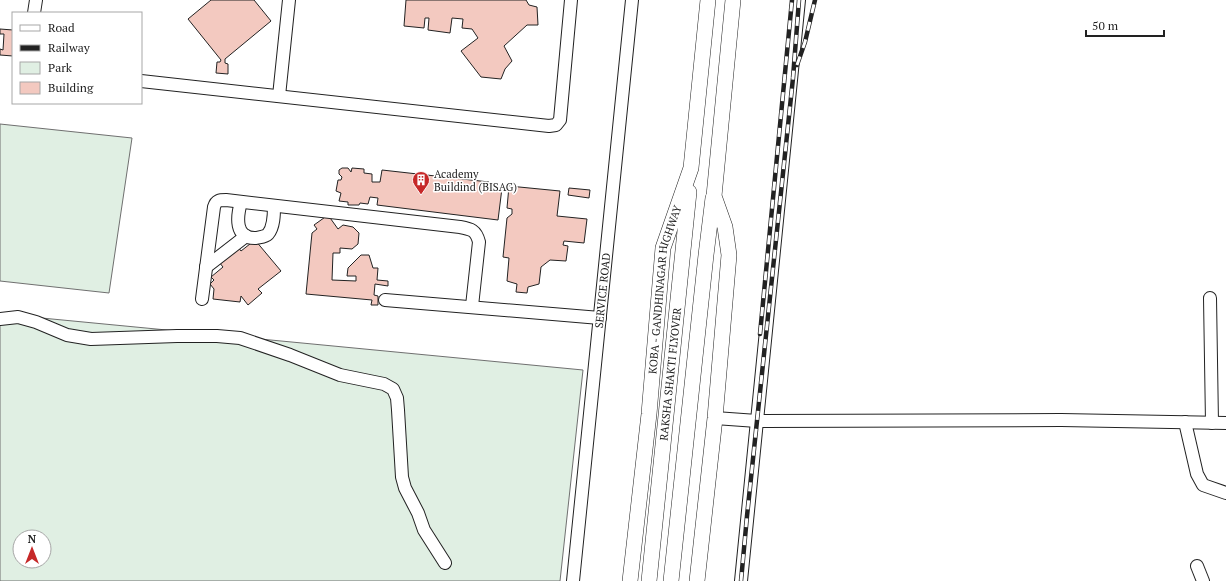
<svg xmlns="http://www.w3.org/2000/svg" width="1226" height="581" font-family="'PT Serif',serif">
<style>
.green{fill:#e0efe3;stroke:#6f6f6f;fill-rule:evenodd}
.building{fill:#f3c9c0;stroke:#222}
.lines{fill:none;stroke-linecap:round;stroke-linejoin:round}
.minor-casing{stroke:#222;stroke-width:14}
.major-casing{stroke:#222;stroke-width:16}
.minor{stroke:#fff;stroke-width:12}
.major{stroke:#fff;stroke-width:15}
.rail-casing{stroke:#222;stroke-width:4.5}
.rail{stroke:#fff;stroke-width:3;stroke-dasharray:9;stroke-linecap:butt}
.labels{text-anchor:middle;stroke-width:3;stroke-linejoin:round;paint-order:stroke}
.poi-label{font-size:11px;fill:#222;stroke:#fff;text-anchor:start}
.street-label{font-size:11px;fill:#222;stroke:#fff}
</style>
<rect width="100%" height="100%" fill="#fff"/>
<path class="green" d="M0 124 132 138 109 293 0 281Z
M0 314 583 370 560 581H0ZM20 537H44V561H20Z"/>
<path class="building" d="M211 0H254L271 21 225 59V63L228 64V74L216 73 217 62H220L221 60 188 19Z
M406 0H526L529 5 537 7 538 25H527L504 46 512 61 505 69 501 79 481 77 461 51 478 38 472 29 462 28 463 19 452 18 450 33 428 30 429 18H425L424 28 404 26Z
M0 29 13 30V56L0 55V49L3 50 4 34H0Z
M342 168H348L351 172 352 168 364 169V173L372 174V182H380L382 170 489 182 488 187 502 188 498 220 377 205 378 198 370 197 368 204 360 203 359 205H348V202L339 201 341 193 336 191 338 180H341L342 177 339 174V170Z
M509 186 560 191 557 216 587 219 584 243 564 241 563 245 568 246 566 261 550 260 541 267 539 284 528 287 527 293 516 292 517 284 507 281 509 258 503 257 507 218 512 214V209L507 208Z
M569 188 590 190 589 198 568 195Z
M328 215 338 229 343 225 353 227 359 233 358 244 352 249 340 248V253H333L332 280 356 281V276H347L348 268 361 255H369L373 268H378L377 280 388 281V286L375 284 374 295 378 296V305H371L372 300 306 294 312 233 317 229 314 225Z
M255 240 281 271 258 289 262 293 248 305 241 296 240 302 213 299 214 289 210 284 214 280 211 277 223 267 219 262 238 247 241 251Z"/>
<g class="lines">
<defs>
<g id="minor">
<path d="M34 13 36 0"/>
<path d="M141 81 549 126 556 125 560 120 571 0"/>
<path d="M279 96 289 0"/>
<path d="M241 202C237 216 234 239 256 238 260 237 265 237 268 234 274 227 274 214 274 206"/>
<path d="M206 267 246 236"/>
<path d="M1210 298 1212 423"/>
<path d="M202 299 214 207C216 200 220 200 226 200L460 227C471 229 476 230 479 242L472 306"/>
<path d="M385 300 600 318"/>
<path d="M0 319 18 317 36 322 67 335 91 339 177 336H217L240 338 290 355 340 375 384 384 393 389 397 398 398 410 402 477 405 488 418 513 424 530 445 563"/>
<path d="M715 418 757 421 1061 420 1226 423"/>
<path d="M1185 422 1197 474 1203 485 1226 493"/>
<path d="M1197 566 1203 581"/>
<path id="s1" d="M573 581 632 0"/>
<path d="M741 581 799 0"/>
</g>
<g id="major">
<path id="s2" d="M630 581 649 414 663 248 691 168 708 0"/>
<path id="s3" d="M649 581 689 192"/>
<path d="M671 581 706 255 713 198"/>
<path d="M697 581 715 418 729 255 725 227 714 196 733 0"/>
</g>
</defs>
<use href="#minor" class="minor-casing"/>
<use href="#major" class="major-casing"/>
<use href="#minor" class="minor"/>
<use href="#major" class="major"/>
<defs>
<path id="rail" d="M797 65 805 42 815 0
M760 334 792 0
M741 581 747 516 793 78 799 0"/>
</defs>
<use href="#rail" class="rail-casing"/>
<use href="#rail" class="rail"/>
</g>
<defs>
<symbol id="building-pin" viewBox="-11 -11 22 30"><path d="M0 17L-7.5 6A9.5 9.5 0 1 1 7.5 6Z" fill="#c62828" stroke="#fff"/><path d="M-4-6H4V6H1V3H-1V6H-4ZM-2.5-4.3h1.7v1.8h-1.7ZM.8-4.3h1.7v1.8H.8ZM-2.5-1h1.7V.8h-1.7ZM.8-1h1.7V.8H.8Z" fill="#fff"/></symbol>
</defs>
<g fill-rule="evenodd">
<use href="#building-pin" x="411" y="170" width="20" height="27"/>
</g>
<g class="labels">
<g class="poi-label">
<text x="434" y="178">Academy<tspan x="434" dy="13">Buildind (BISAG)</tspan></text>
</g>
<g class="street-label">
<text dy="4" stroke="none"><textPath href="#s1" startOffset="292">SERVICE ROAD</textPath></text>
<text dy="4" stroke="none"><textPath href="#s2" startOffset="294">KOBA - GANDHINAGAR HIGHWAY</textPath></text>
<text dy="4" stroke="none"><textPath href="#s3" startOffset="208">RAKSHA SHAKTI FLYOVER</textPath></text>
</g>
</g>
<rect x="12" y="12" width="130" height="92" fill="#ffffff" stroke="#a7a7a7"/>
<rect x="20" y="25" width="20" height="6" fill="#ffffff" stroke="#a7a7a7"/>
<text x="48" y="32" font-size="12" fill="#222222">Road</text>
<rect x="20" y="45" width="20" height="6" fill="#222222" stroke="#a7a7a7"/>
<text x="48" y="52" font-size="12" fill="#222222">Railway</text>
<rect x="20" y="62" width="20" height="12" fill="#e0efe3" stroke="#a7a7a7"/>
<text x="48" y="72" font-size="12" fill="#222222">Park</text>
<rect x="20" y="82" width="20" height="12" fill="#f3c9c0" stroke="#a7a7a7"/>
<text x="48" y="92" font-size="12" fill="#222222">Building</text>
<g transform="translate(32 549)"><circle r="19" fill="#ffffff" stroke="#a7a7a7"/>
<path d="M0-3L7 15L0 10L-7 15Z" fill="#c62828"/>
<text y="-6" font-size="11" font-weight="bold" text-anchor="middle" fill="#222222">N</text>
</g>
<path d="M1086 30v6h78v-6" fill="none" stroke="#222222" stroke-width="2"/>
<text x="1092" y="30" font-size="12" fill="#222222" stroke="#ffffff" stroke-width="3" paint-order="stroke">50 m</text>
</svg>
